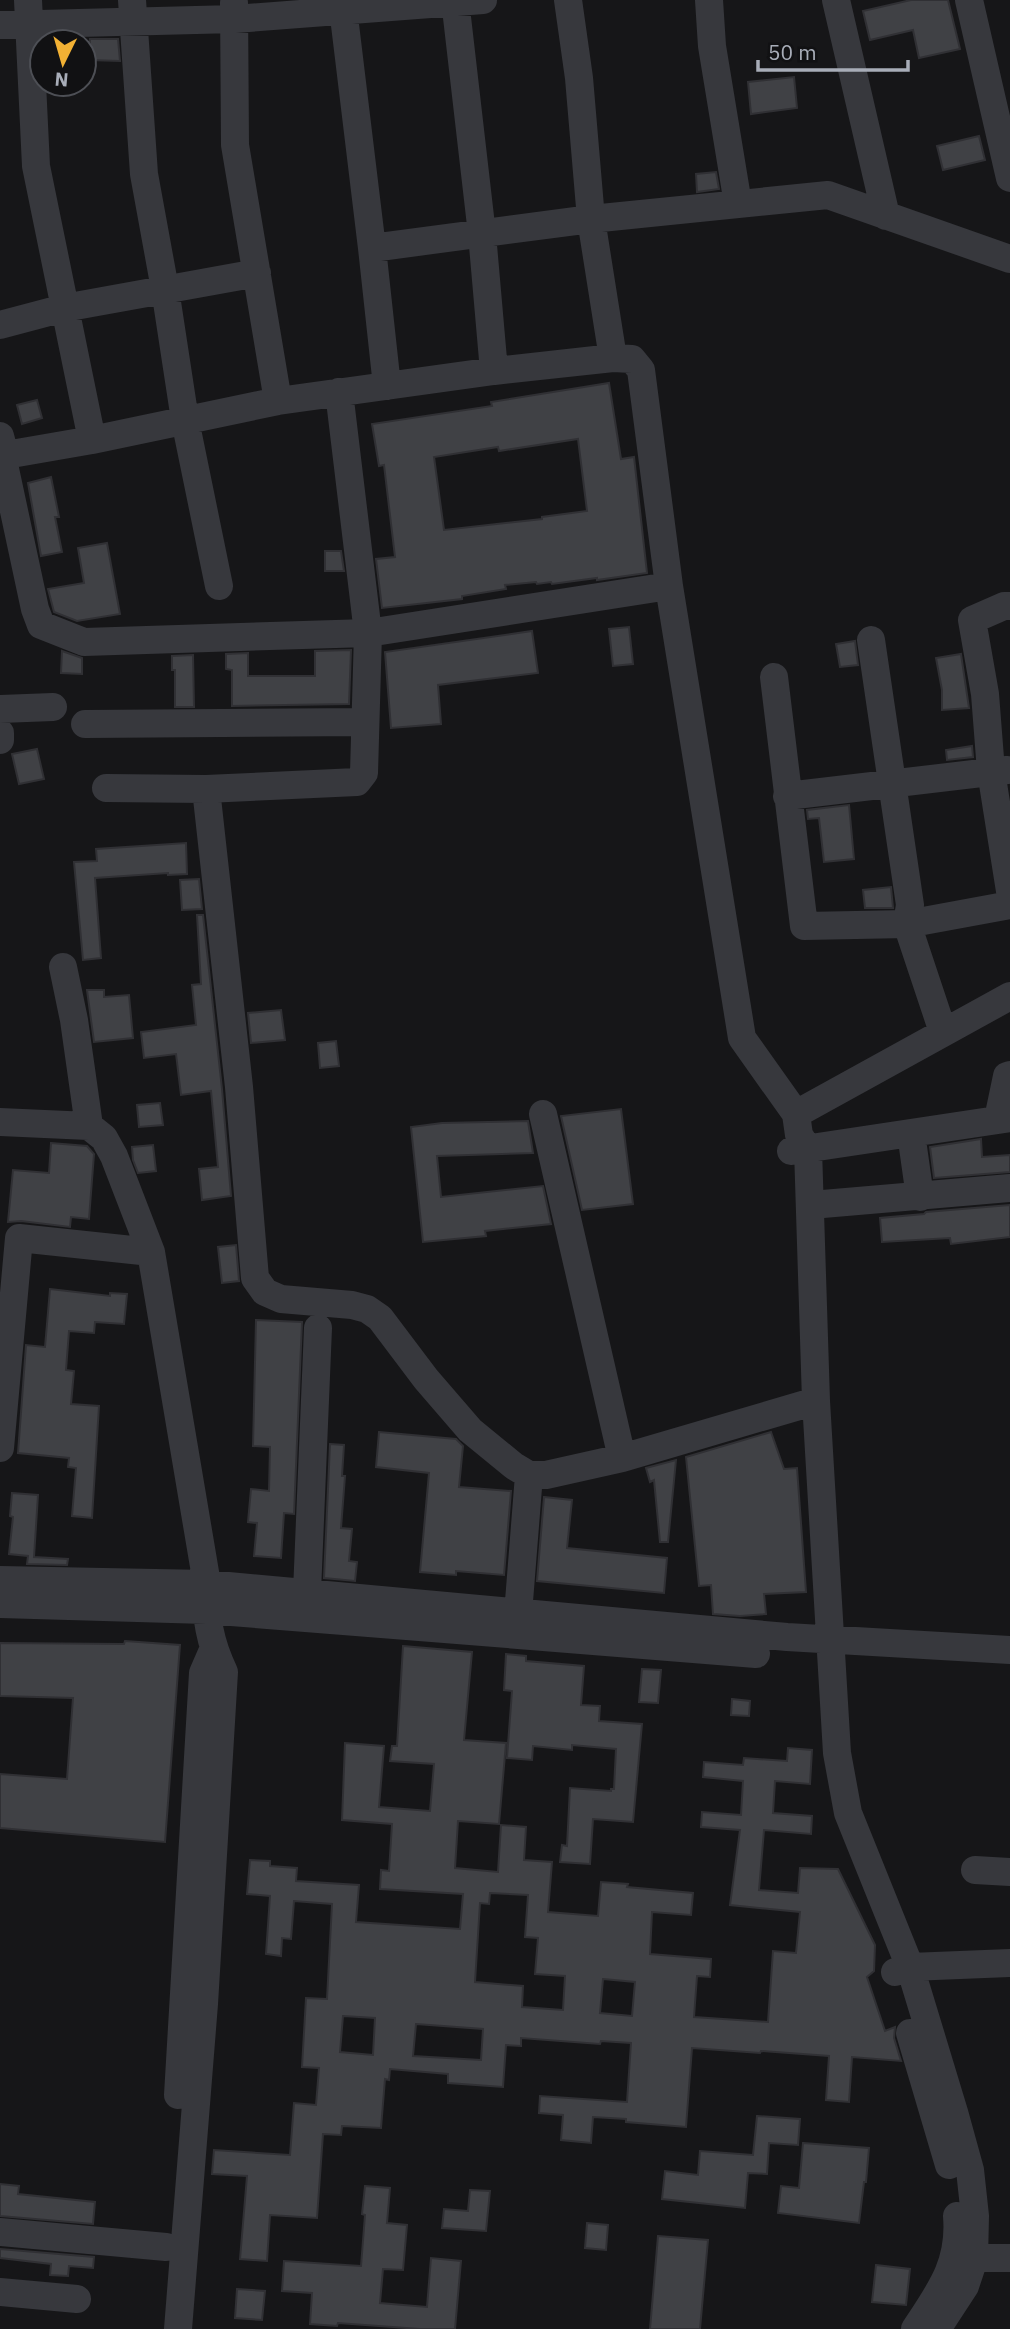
<svg xmlns="http://www.w3.org/2000/svg" width="1010" height="2329" font-family="'IBM Plex Sans',sans-serif">
<style>
.building{fill:#404145;stroke:#303034;stroke-width:2;fill-rule:evenodd}
.lines{fill:none;stroke-linecap:round;stroke-linejoin:round}
.minor{stroke:#37383d;stroke-width:28}
</style>
<rect width="100%" height="100%" fill="#161618"/>
<path class="building" d="M911 0H948L960 49 919 58 913 30 870 40 863 11Z
M90 39H118L120 61 89 60Z
M794 77 797 108 751 114 748 82Z
M979 136 985 160 943 170 937 146Z
M716 172 719 189 697 192 696 174Z
M609 383 621 459 634 457 647 573 597 580V578L552 584 551 582 537 584 536 582 505 585 506 589 462 596V599L382 608 376 559 395 557 384 465 379 466 372 424 492 406 491 402ZM578 439 587 511 542 517V519L444 530 434 457 498 447 499 451Z
M37 400 42 418 22 424 17 405Z
M51 477 59 517H55L62 552 41 556 28 483Z
M107 543 120 614 77 621 54 612 48 589 84 583 78 548Z
M325 551H341L344 571H325Z
M629 627 633 664 613 666 609 629Z
M532 631 538 673 438 685 441 724 391 728 385 652Z
M855 641 858 665 840 667 836 644Z
M351 650 349 704 232 706V670L226 669V654L248 653V676H315V651Z
M62 651 82 658V674L61 673Z
M961 654 969 708 942 710V690L936 658Z
M193 655 194 707H175V670H172V656Z
M972 746 973 757 947 760 946 750Z
M37 749 44 779 19 784 12 754Z
M849 805 854 859 824 862 819 818 808 819 807 810Z
M186 843 187 874 168 875V873L95 878 101 958 83 960 74 862 97 861 96 849Z
M199 879 202 909 182 910 180 880Z
M891 887 893 908H865L863 890Z
M197 915H203L222 1089 231 1196 202 1200 199 1169 218 1167 211 1091 181 1095 176 1054 144 1058 141 1032 196 1025 192 985 201 984Z
M87 990H104V997L129 995 133 1038 94 1042Z
M281 1010 285 1040 251 1043 248 1013Z
M336 1041 339 1066 320 1068 318 1043Z
M160 1103 163 1125 139 1127 137 1105Z
M621 1109 633 1204 582 1210 561 1116Z
M528 1121 533 1153 437 1156 441 1197 543 1186 551 1224 485 1231 486 1236 423 1242 411 1127 442 1123Z
M981 1139 982 1157 1010 1155V1172L934 1178 930 1147Z
M51 1143 87 1146 94 1154 89 1219 71 1217 70 1227 21 1221 8 1222 13 1170 49 1173Z
M153 1145 156 1171 138 1173 133 1160 132 1147Z
M1010 1205V1237L951 1244 950 1238 882 1242 880 1218 924 1214 926 1212Z
M236 1245 239 1281 222 1283 218 1247Z
M50 1289 110 1296V1293L127 1294 124 1324 95 1322 94 1333 69 1331 66 1370 74 1371 71 1404 99 1406 92 1518 72 1516 76 1468 68 1467 69 1458 18 1453 26 1345 45 1347Z
M256 1320 302 1322 294 1514 284 1513 281 1558 254 1556 257 1523 248 1522 251 1489 269 1491 270 1447 253 1446Z
M379 1432 456 1439 463 1446 459 1487 511 1491 504 1575 456 1571V1575L420 1572 429 1473 376 1467Z
M771 1432 784 1469 797 1468 806 1592 764 1594 766 1614 740 1616 713 1614 711 1585 699 1586 686 1457Z
M330 1444 344 1445 342 1476H345L341 1528 352 1529 349 1561 357 1562 355 1581 324 1578Z
M676 1460 668 1542H660L654 1480 650 1482 646 1468Z
M12 1493 38 1495 34 1557 68 1559 67 1565 27 1564 28 1556 9 1554 13 1517 10 1516Z
M544 1497 572 1500 567 1548 667 1558 664 1593 537 1581Z
M125 1641 180 1645 165 1842 0 1828V1774L67 1779 73 1698 0 1696V1643L124 1644Z
M403 1646 472 1652 464 1740 506 1743 499 1824 458 1821 455 1868 498 1872 501 1825 526 1827 524 1860 552 1862 548 1912 598 1916 601 1882 628 1884 627 1887 693 1893 691 1915 652 1912 650 1954 711 1959 710 1977 697 1976 694 2017 768 2022 773 1951 796 1953 800 1912 730 1905 740 1830 701 1827 702 1812 741 1815 743 1781 703 1777 704 1762 743 1765 744 1758 787 1761 788 1748 812 1750 810 1784 775 1781 773 1813 812 1816 811 1834 764 1830 759 1890 798 1893 800 1868 838 1869 875 1945 874 1971 867 1977 885 2031 895 2027 894 2038 901 2061 852 2057 849 2102 826 2100 829 2056 761 2051 760 2053 692 2048 686 2127 626 2122V2119L593 2117 591 2143 561 2140 563 2115 539 2113 540 2096 627 2102 631 2043 601 2041 600 2044 521 2038V2046L506 2045 503 2087 448 2083V2074L390 2069 389 2080 385 2079 381 2128 342 2126 341 2135 323 2134 317 2218 270 2215 267 2261 240 2259 247 2176 212 2174 214 2150 290 2155 294 2103 316 2105 319 2068 302 2067 306 1998 327 1999 332 1904 294 1901 291 1939 282 1938 281 1956 266 1954 270 1896 247 1894 250 1860 270 1861V1866L297 1868 296 1881 359 1885 356 1922 460 1929 463 1894 380 1889 381 1870 389 1871 392 1824 342 1820 345 1743 384 1746 379 1807 430 1811 434 1764 390 1761 392 1746H397ZM490 1893 528 1895 525 1937 538 1938 535 1974 565 1976 563 2010 522 2007 523 1986 475 1982 480 1903 489 1904ZM603 1979 635 1982 632 2016 600 2013ZM343 2016 375 2018 373 2055 340 2052ZM416 2024 483 2029 481 2060 413 2056Z
M506 1654 526 1656V1661L584 1666 581 1705 600 1706 599 1721 642 1724 633 1822 593 1819 590 1864 560 1862 562 1845 567 1846 570 1788 611 1791V1789H614L616 1749 572 1745V1750L533 1746 532 1760 507 1758 512 1691 504 1690Z
M642 1669 661 1670 658 1703 639 1702Z
M732 1699 750 1701 749 1716 731 1715Z
M757 2116 800 2119 798 2145 769 2143 767 2174 748 2173 745 2208 662 2199 665 2171 698 2175 700 2151 753 2155Z
M803 2143 869 2148 866 2182H864L859 2223 778 2213 781 2186 799 2188Z
M0 2184 19 2186 18 2194 95 2202 93 2224 0 2216Z
M365 2186 390 2188 387 2223 407 2225 403 2270 383 2269 380 2303 427 2307 431 2258 461 2261 455 2329H420L338 2323 337 2326 310 2324 312 2293 282 2291 284 2261 361 2266 365 2215 362 2214Z
M470 2190 490 2191 486 2231 442 2228 444 2209 468 2211Z
M587 2223 608 2225 606 2250 585 2248Z
M658 2236 708 2240 700 2329H650Z
M0 2249 94 2257 93 2268 69 2266 68 2276 50 2275 51 2264 0 2258Z
M876 2265 910 2269 906 2305 872 2302Z
M237 2289 265 2291 262 2320 235 2318Z"/>
<g class="lines">
<path class="minor" d="M28 0 36 166 92 440
M132 0 144 174 165 289 185 420 219 586
M342 0 372 248 387 386
M455 0 482 234 494 371
M568 0 579 78 591 219 613 358 632 359 641 370 669 586 742 1038 796 1114
M709 0 712 46 738 204
M836 0 886 216
M969 0 1010 178
M234 3 235 145 278 401
M0 25 235 19 483 0
M372 248 591 219 828 195 1010 259
M0 325 64 308 257 273
M0 436 5 455V469L35 609 41 625 84 642 368 633 669 586
M0 456 92 440 278 401 494 371 613 358
M1010 606H1004L972 620 985 694 991 771 1010 891
M871 640 910 905 907 924 943 1032
M774 677 804 926 907 924 1010 905
M0 709 53 707
M85 724 364 722
M0 733V740
M106 788 206 789 357 782 364 773 368 633 339 392
M206 789 239 1087 255 1278 265 1292 281 1299 352 1305 367 1309 380 1318 426 1379 470 1430 514 1466 529 1475H546L622 1458 816 1401
M787 796 1007 770
M63 967 74 1020 89 1126
M543 1114 622 1458
M998 1119 1007 1076 1010 1075
M0 1122 89 1126 104 1138 114 1156 151 1252 207 1584C205 1617 210 1643 224 1672L204 2004 178 2329
M911 1133 920 1197
M791 1151 1010 1118
M811 1205 1010 1188
M0 1448 19 1238 151 1252
M0 1580 207 1584 787 1637 1010 1650
M307 1592 318 1328
M0 1604 206 1610 756 1654
M518 1614 529 1475
M975 1870 1010 1872
M895 1972 910 1967 1010 1963
M910 2033 949 2165
M178 2095 203 1673 213 1650
M0 2232 166 2247
M957 2258H1010
M0 2292 77 2299
M915 2329C940 2291 961 2264 957 2216
M937 2329 965 2286 974 2259 975 2216 970 2170 954 2112 910 1967 848 1813 837 1753 816 1401 808 1149 799 1135 796 1114 1010 996"/>
</g>
<g transform="translate(63 63) rotate(185)"><circle r="33" fill="#111113" stroke="#4d4f55" stroke-width="2"/>
<path d="M0-5L12 26L0 18L-12 26Z" fill="#f2b134"/>
<text y="-10" font-size="19" font-weight="bold" text-anchor="middle" fill="#a8adb8">N</text>
</g>
<path d="M758 60v10h150v-10" fill="none" stroke="#a8adb8" stroke-width="3.5"/>
<text x="768" y="60" font-size="21" fill="#a8adb8" stroke="#111113" stroke-width="5" paint-order="stroke">50 m</text>
</svg>
